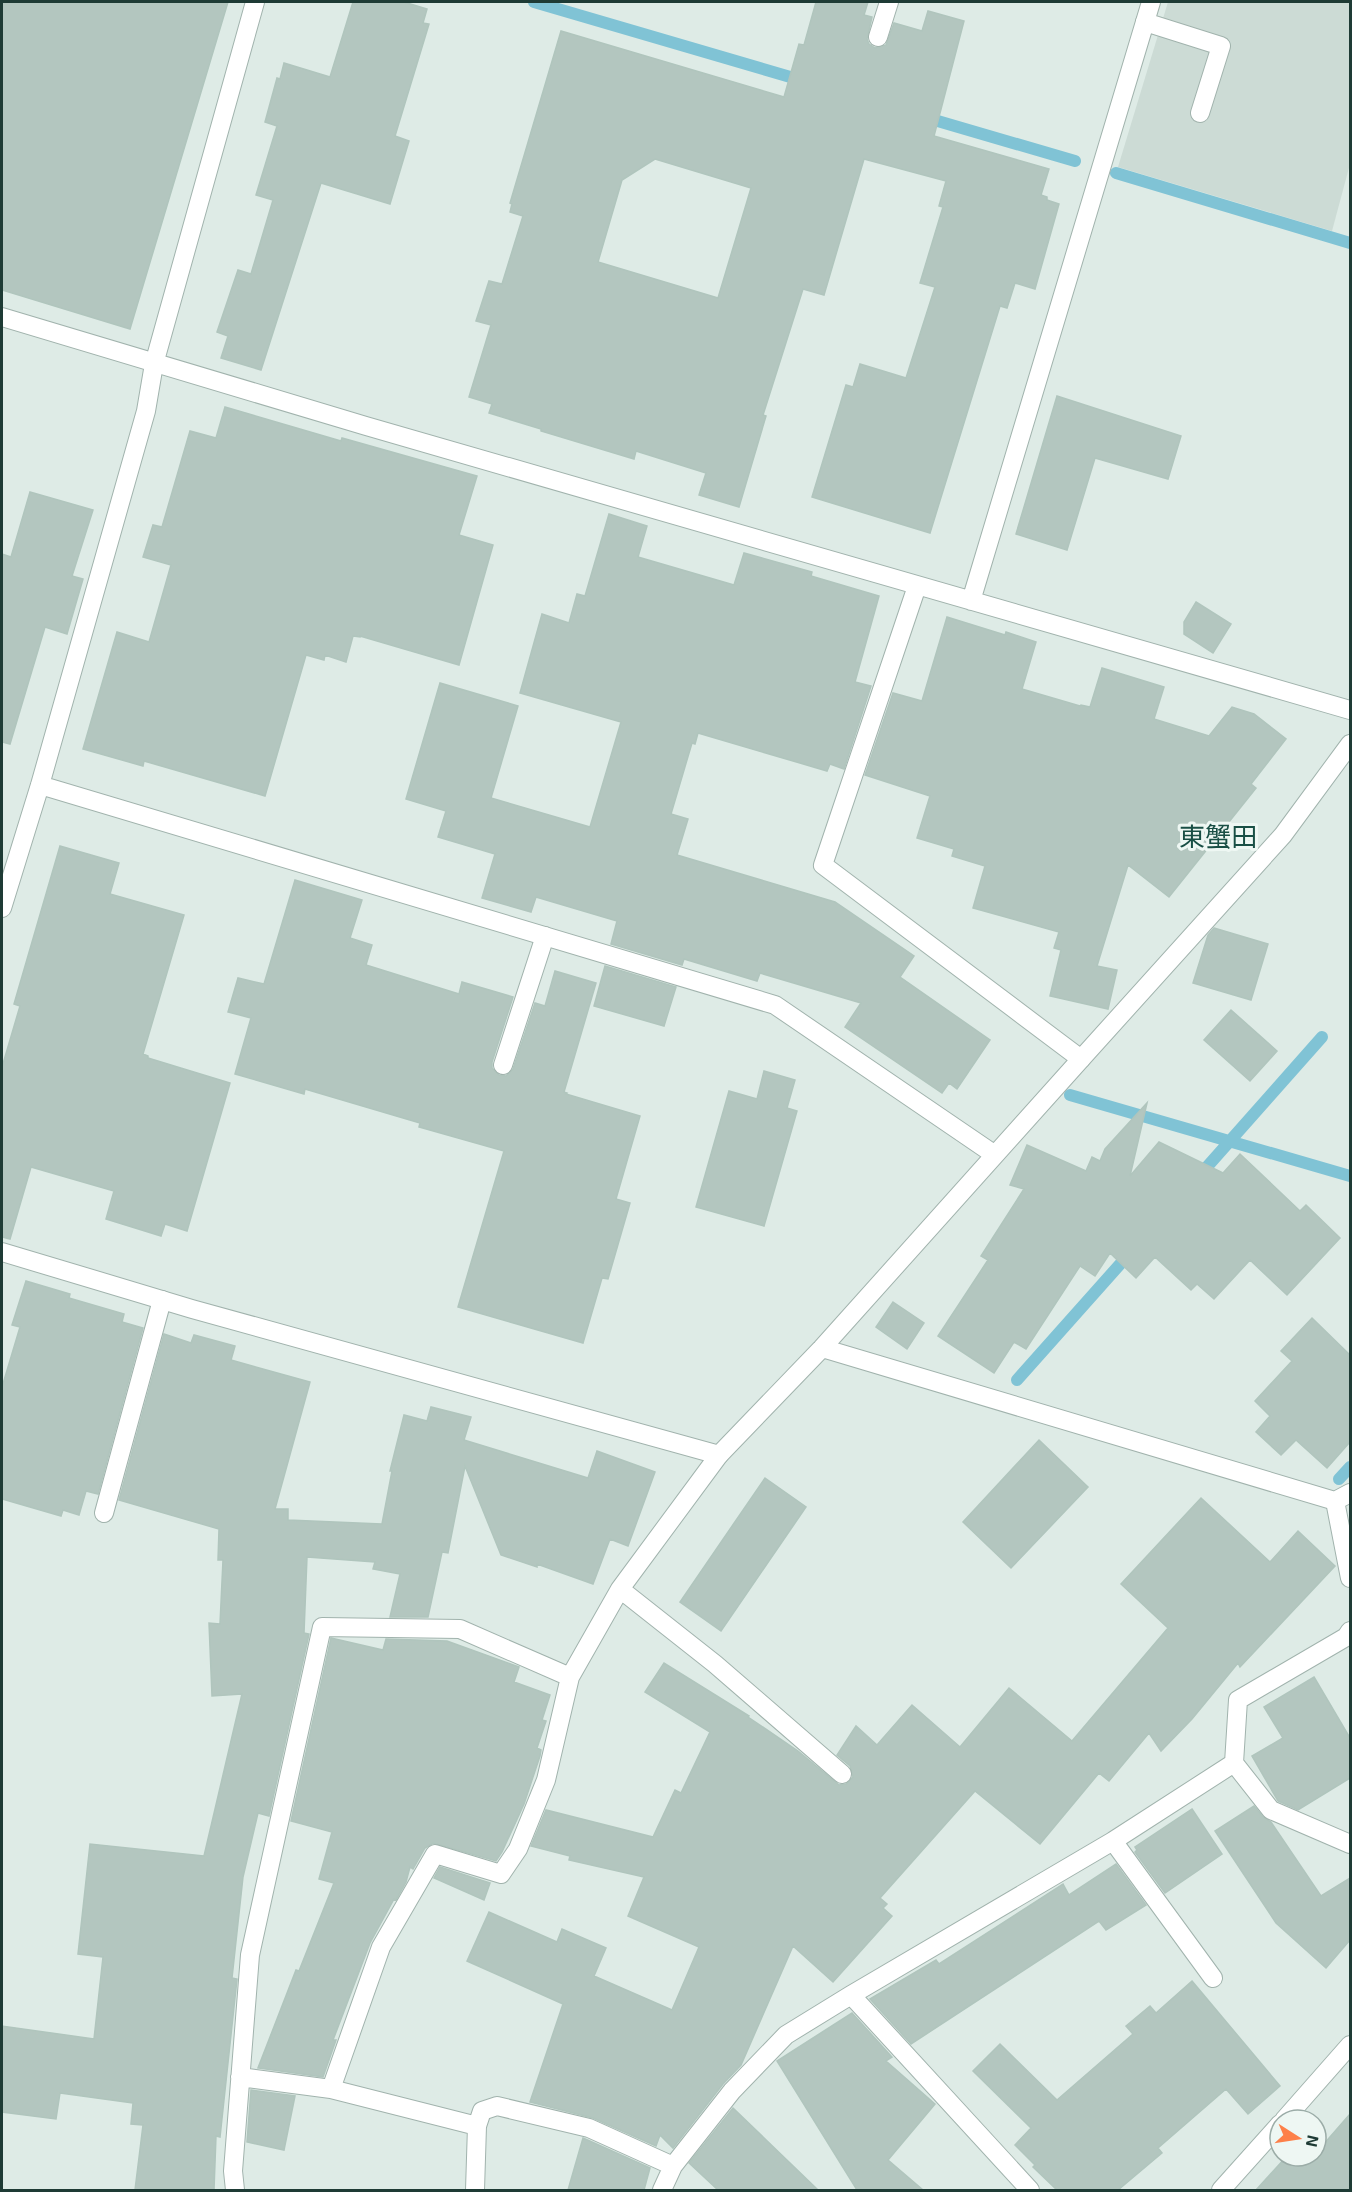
<svg xmlns="http://www.w3.org/2000/svg" width="1352" height="2192" font-family="'Exo 2','Noto Sans JP',sans-serif">
<style>
.built{fill:#ccdbd5}
.lines{fill:none;stroke-linecap:round;stroke-linejoin:round}
.stream{stroke:#80c3d5;stroke-width:12}
.building{fill:#b3c6bf;stroke:#b0c5bd;stroke-width:1.5;fill-rule:evenodd}
.lane-casing{stroke:#a1b3ad;stroke-width:20}
.street-casing{stroke:#a1b3ad;stroke-width:20}
.lane{stroke:#fff;stroke-width:18}
.street{stroke:#fff;stroke-width:18}
.labels{text-anchor:middle;stroke-width:6;stroke-linejoin:round;paint-order:stroke}
.quarter-label{font-size:26px;fill:#194f45;stroke:#eef7f3}
</style>
<rect width="100%" height="100%" fill="#deebe6"/>
<path class="built" d="M1168 2H1350V164L1332 231 1118 167Z"/>
<g class="lines">
<path class="stream" d="M534 2 804 81
M924 117 1075 161
M1116 173 1350 243
M1070 1095 1350 1176
M1198 1177 1322 1037
M1017 1380 1130 1253
M1339 1479 1350 1467"/>
</g>
<path class="building" d="M2 2H228L130 329 2 290Z
M353 2H404L427 9 423 23 429 24 395 136 409 141 390 204 321 183 261 370 221 358 228 336 217 332 238 270 251 274 273 200 256 195 277 126 265 122 277 78 280 79 284 63 330 77Z
M816 2H868L864 15 872 17 867 39 869 44 875 48 886 45 894 23 922 31 928 11 964 21 934 136 1049 169 1041 195 1047 197V200L1059 204 1035 289 1015 283 1007 308 1000 306 930 533 812 497 846 385 853 387 860 364 906 378 935 287 920 283 943 207 939 206 946 181 864 159 824 295 803 289 763 415 766 416 739 507 699 495 706 473 636 451 634 459 541 431V429L489 413 492 404 469 397 491 325 476 321 489 281 502 284 523 216 510 212 512 204 510 203 561 31 784 97 799 44 804 45ZM655 159 751 188 718 298 598 262 622 180Z
M1057 396 1181 436 1168 479 1095 458 1067 550 1016 534Z
M225 407 341 441 342 438 477 476 459 535 493 545 459 665 360 636V637L353 636 346 662 325 655 324 660 306 655 265 796 144 761 143 766 83 749 117 632 149 642 171 565 143 557 153 525 162 527 190 431 216 438Z
M30 492 93 510 72 576 83 579 67 634 45 627 10 744 2 742V554L11 557Z
M609 514 647 526 638 557 734 585 744 553 812 572 811 576 879 596 855 682 871 686 844 769 830 764 827 771 698 733 695 744 692 743 671 814 688 819 677 855 835 902 914 956 900 977 990 1040 957 1089 949 1083 942 1093 845 1027 861 1003 760 973 757 981 684 959 682 965 611 944 617 921 536 897 531 912 482 898 495 854 438 837 446 811 406 799 440 683 518 706 491 798 590 827 621 722 520 693 542 614 569 623 577 594 585 596Z
M1196 602 1231 624 1213 653 1184 634V622Z
M947 617 1005 635 1006 632 1036 642 1022 689 1080 706 1081 705 1090 707 1102 668 1164 687 1154 719 1209 736 1232 707 1254 714 1286 739 1251 784 1256 788 1169 897 1128 865 1097 966 1117 970 1108 1009 1050 996 1061 950 1054 948 1059 932 973 908 985 866 952 856 954 849 917 838 930 796 865 775 893 693 922 701Z
M60 846 119 863 110 894 184 915 143 1054 148 1056V1058L230 1083 187 1231 165 1224 161 1236 106 1219 114 1191 31 1167 10 1239 2 1237V1067L20 1006 14 1004Z
M295 880 362 900 350 938 372 945 366 965 459 994 462 982 513 997 492 1062V1068L499 1075 506 1076 513 1069 535 1003 545 1006 555 971 596 983 564 1092 567 1093 566 1094 640 1116 616 1199 630 1203 608 1279 602 1278 583 1343 458 1307 504 1151 419 1127 420 1123 305 1089 304 1094 235 1074 251 1018 228 1012 238 978 264 984Z
M1214 928 1268 944 1251 1000 1193 983 1208 935Z
M605 966 676 987 664 1026 594 1006Z
M1231 1010 1277 1051 1250 1081 1204 1040Z
M764 1071 795 1080 787 1108 797 1111 764 1226 696 1207 729 1091 757 1099Z
M1147 1103 1130 1176 1159 1142 1223 1173 1240 1154 1300 1211 1306 1205 1340 1238 1287 1295 1250 1260 1214 1299 1197 1284 1191 1290 1155 1257 1136 1278 1110 1253 1095 1276 1080 1266 1026 1349 1014 1342 994 1373 938 1336 988 1260 981 1256 1024 1189 1010 1185 1027 1145 1086 1171 1092 1157 1100 1161 1105 1149Z
M26 1281 70 1294 69 1298 124 1314 122 1322 143 1328 98 1494 86 1491 79 1515 63 1510 61 1516 2 1499V1387L20 1327 12 1325Z
M893 1302 924 1323 907 1349 876 1327Z
M1312 1318 1350 1355V1442L1327 1468 1296 1440 1281 1455 1256 1432 1270 1416 1255 1401 1292 1361 1281 1351Z
M164 1334 191 1343 194 1335 235 1346 231 1360 310 1382 275 1509H288V1520L382 1524 392 1471H390L404 1415 427 1421 431 1407 471 1417 464 1440 588 1478 597 1451 655 1472 628 1546 610 1539 593 1584 537 1564V1567L501 1555 465 1466 448 1553 442 1552 428 1617H390L400 1574 373 1569 375 1562 307 1557 304 1633 309 1634 269 1816 258 1813 243 1877 232 1978 237 1979 220 2137 216 2136 214 2190H135L143 2125 131 2124 133 2103 60 2093 56 2119 2 2112V2026L94 2039 103 1957 78 1954 90 1844 204 1856 242 1694 212 1696 209 1623 220 1624 223 1560H218L219 1529 119 1500Z
M1039 1440 1088 1487 1011 1568 963 1522Z
M765 1478 806 1507 721 1631 680 1602Z
M1201 1498 1270 1562 1298 1531 1335 1566 1240 1667 1238 1663 1192 1719 1161 1751 1149 1733 1109 1781 1099 1773 1040 1844 975 1791 880 1898 887 1904 883 1908 892 1916 833 1982 793 1946 741 2065 723 2084 673 2148 660 2135 656 2146 593 2118 530 2102 563 2004 467 1961 489 1912 557 1942 562 1929 606 1948 594 1976 672 2010 699 1947 628 1916 644 1877 569 1860 570 1856 531 1846 546 1810 653 1837 675 1790 681 1793 710 1732 645 1692 664 1663 749 1716 748 1717 798 1751 839 1785 846 1784 853 1777 850 1766 837 1755 856 1726 877 1745 912 1705 960 1747 1009 1688 1072 1741 1168 1628 1121 1584Z
M331 1638 383 1650 386 1639 447 1641 519 1667 514 1682 550 1695 542 1720 546 1721 537 1748 541 1750 540 1756 524 1804 502 1852 496 1861 433 1843 425 1848 413 1869 410 1867 406 1882 396 1900 394 1899 370 1943 333 2040H336L323 2077 258 2068 296 1970 299 1971 334 1883 319 1879 332 1832 291 1821Z
M1314 1677 1350 1738V1778L1298 1810 1278 1801 1252 1756 1283 1738 1264 1707Z
M1254 1806 1263 1817 1271 1822 1321 1896 1350 1878V1940L1326 1968 1276 1923 1215 1831Z
M1192 1809 1222 1854 1165 1893 1135 1852 1137 1850 1135 1847Z
M1116 1864 1146 1905 1106 1930 1099 1921 911 2044 870 1999 936 1960 939 1964 1063 1884 1069 1895Z
M440 1867 490 1883 484 1900 434 1878Z
M1192 1981 1280 2086 1248 2114 1226 2089 1158 2148 1162 2153 1118 2190H1057L1033 2167 1035 2165 1015 2145 1031 2128 973 2071 1000 2044 1057 2100 1133 2034 1126 2026 1150 2006 1156 2013Z
M852 2013 892 2057 886 2061 935 2104 888 2160 923 2190H857L777 2061Z
M251 2090 295 2096 284 2150 247 2142Z
M733 2108 818 2190H718L689 2163Z
M1350 2114V2190H1256L1287 2156H1316V2153Z
M583 2138 650 2168 644 2190H568Z"/>
<g class="lines">
<defs>
<path id="lane" d="M1145 22 1221 46 1200 113
M1081 1059 1283 835 1350 744
M503 1065 545 936
M1335 1501 1350 1578
M104 1513 162 1300
M620 1589 715 1664 842 1774
M1234 1763 1271 1810 1350 1844
M1113 1841 1213 1978
M851 1995 1030 2190
M240 2077 331 2089 477 2126 482 2111 497 2106 589 2128 673 2166
M331 2089 381 1947 435 1854 501 1874 518 1849 546 1780 570 1677 620 1589 719 1455
M235 2190 233 2171 250 1955 322 1627 460 1629 570 1677
M475 2190 477 2126
M662 2190 673 2166 732 2091 786 2035 851 1995 1113 1841 1234 1763 1238 1700 1346 1637 1350 1631"/>
<path id="street" d="M878 37 889 2
M2 317 366 426 1350 710
M971 601 1151 2
M40 785 775 1005 995 1155
M2 908 40 785 146 411 154 364 255 2
M2 1252 192 1309 719 1455 822 1348 1081 1059 823 865 917 586
M822 1348 1335 1501 1350 1493
M1284 2120 1350 2045
M1221 2190 1280 2124"/>
</defs>
<use href="#lane" class="lane-casing"/>
<use href="#street" class="street-casing"/>
<use href="#lane" class="lane"/>
<use href="#street" class="street"/>
</g>
<g class="labels">
<g class="quarter-label">
<text x="1218" y="846">東蟹田</text>
</g>
</g>
<rect width="1352" height="2192" fill="none" stroke="#1e3b35" stroke-width="6"/>
<g transform="translate(1298 2138) rotate(102)"><circle r="28" fill="#eef7f3" stroke="#9baca7" stroke-width="1.5"/>
<path d="M0-4.5L10 22L0 15L-10 22Z" fill="#fd8049"/>
<text y="-9" font-size="16" font-weight="bold" text-anchor="middle" fill="#1e3b35">N</text>
</g>
</svg>
